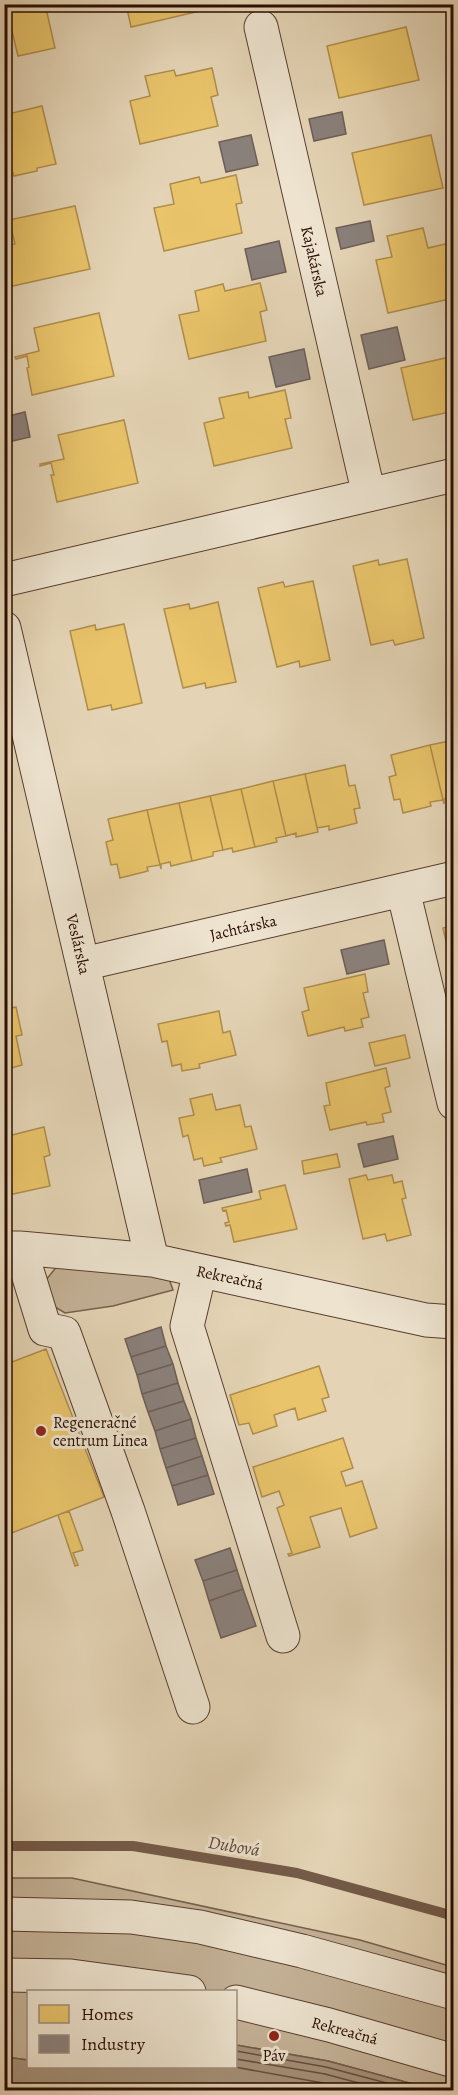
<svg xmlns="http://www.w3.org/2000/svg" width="458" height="2095" font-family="Alegreya,serif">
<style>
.green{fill:#c4b297;stroke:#765f4c;stroke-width:1.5}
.water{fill:#a49078;stroke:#735b49;stroke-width:1.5}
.homes{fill:#e9c46a;stroke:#af8d4b;stroke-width:1.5}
.industry{fill:#8a817c;stroke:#6d5e57;stroke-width:1.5}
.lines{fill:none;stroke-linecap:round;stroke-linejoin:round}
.shore{stroke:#664e3d;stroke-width:1.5}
.stream{stroke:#735b49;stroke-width:10}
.minor-casing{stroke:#583e2f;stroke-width:35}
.minor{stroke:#ede3cf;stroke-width:33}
.poi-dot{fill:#8f2418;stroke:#ede3cf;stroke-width:2}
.labels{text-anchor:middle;stroke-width:6;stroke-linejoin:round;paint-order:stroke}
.street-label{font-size:16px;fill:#290c02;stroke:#ede3cf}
.poi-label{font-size:16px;fill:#290c02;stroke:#ede3cf;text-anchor:start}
.water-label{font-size:18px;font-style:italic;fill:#604737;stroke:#ede3cf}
</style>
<rect width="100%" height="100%" fill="#e4d4b5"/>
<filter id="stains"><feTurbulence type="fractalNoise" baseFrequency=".00333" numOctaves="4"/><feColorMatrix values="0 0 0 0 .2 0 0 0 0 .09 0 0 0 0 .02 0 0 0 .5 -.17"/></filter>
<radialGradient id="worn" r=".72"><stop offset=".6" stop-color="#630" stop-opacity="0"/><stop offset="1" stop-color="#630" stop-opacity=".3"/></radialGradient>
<path class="green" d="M63 1259 168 1276 173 1290 113 1306 65 1313 45 1301 41 1286Z
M5 1878H72L360 1940 453 1967V2090H435L328 2061 236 2045V1992H28V2060L5 2057Z"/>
<path class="water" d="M236 2045 328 2061 435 2090H5V2057L28 2060V2066H236Z"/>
<path class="homes" d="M4 4H45L55 48 18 56 11 27 4 29Z
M126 4H208L209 9 131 27Z
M406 27 419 80 339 98 327 46Z
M212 68 218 95 211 97 218 126 140 144 130 101 150 96 145 76 174 70 176 76Z
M42 106 56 164 37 168V171L14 176 13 173 4 175V115Z
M431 135 443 188 364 205 352 153Z
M236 175 242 203 236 204 242 233 164 251 154 208 174 204 170 184 199 177 201 183Z
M75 206 90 269 8 287 4 273V246L15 244 9 220Z
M423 228 428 248 454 242V298L388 313 376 260 392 257 387 236Z
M260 283 267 310 260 312 266 341 189 359 179 315 199 311 195 291 223 284 225 291Z
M99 313 114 376 32 395 27 368 29 367 27 356 16 359 15 357 39 351 34 328Z
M454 356V411L413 420 401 368Z
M285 390 291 418 285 419 292 448 214 466 204 423 224 418 219 398 248 392 249 398Z
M124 420 138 483 57 502 51 475H54L51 463 40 466V464L64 459 58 435Z
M454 543V573L447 545Z
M407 559 424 638 395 645 393 640 371 645 353 566 378 560 379 565Z
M313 581 330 660 300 667 299 661 277 667 258 588 283 582 285 587Z
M218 602 236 682 206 688 205 683 183 688 164 609 189 604 190 609Z
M124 624 142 703 112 710 111 705 88 710 70 631 95 625 96 630Z
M454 740V801L452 797 444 799V804L430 745Z
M430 745 443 800 430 802 431 806 403 813 400 799 394 800 389 777 396 775 391 755Z
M345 765 349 786 355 785 360 808 354 809 357 823 329 830V826L317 828 305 774Z
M305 774 318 832 296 837V833L286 836 273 781Z
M273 781 286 836 276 838 277 842 255 847 241 789Z
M241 789 255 847 233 852 232 848 223 850 210 796Z
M210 796 223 850 213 852V856L192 861 179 803Z
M179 803 192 861 171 866 170 862 161 864V869L147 810Z
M147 810 160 865 147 867 148 871 120 878 117 864 111 865 106 842 113 840 108 819Z
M454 925V943L447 945 443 928Z
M365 974 368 992 363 993 369 1017 361 1019 363 1027 345 1031 344 1027 308 1036 302 1012 309 1010 304 988Z
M16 1007 22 1035 16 1036 22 1065 4 1070V1010Z
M219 1011 223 1033 230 1031 236 1055 199 1064 200 1068 182 1071 181 1064 172 1066 167 1041 162 1042 158 1024Z
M405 1035 410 1058 375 1066 369 1043Z
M386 1068 390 1086 385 1088 391 1112 382 1114 384 1122 367 1125 366 1122 330 1130 324 1106 330 1105 326 1083Z
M212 1094 216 1110 240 1105 245 1127 251 1126 257 1149 220 1158 222 1162 204 1166 202 1158 194 1160 188 1135 183 1137 179 1118 194 1115 190 1099Z
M44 1127 50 1155 44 1157 50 1186 4 1196V1130L7 1129 8 1136Z
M337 1154 340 1167 304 1174 302 1161Z
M366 1175 368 1180 392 1175 394 1183 402 1181 406 1198 402 1199 411 1235 387 1241 385 1234 363 1239 349 1179Z
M285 1185 297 1229 234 1242 230 1225 226 1226 225 1223 229 1222 226 1210 223 1211 222 1208 261 1199 259 1191Z
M46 1349 104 1497 4 1536V1365Z
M319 1366 329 1397 322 1399 326 1411 298 1420 295 1408 274 1415 277 1426 253 1434 249 1423 239 1425 230 1395Z
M343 1438 353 1468 341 1472 346 1486 362 1481 377 1528 350 1537 341 1508 310 1517 320 1547 289 1556 288 1554 292 1553 277 1508 284 1505 279 1491 262 1497 253 1467Z
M69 1511 83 1550 73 1553 78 1565 75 1566 58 1515Z"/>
<path class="industry" d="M342 112 346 134 314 141 309 119Z
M251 135 258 165 226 172 219 142Z
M370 221 374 241 341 249 336 228Z
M279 241 286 272 252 280 245 249Z
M397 327 405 360 369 369 361 335Z
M304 349 310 379 276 387 269 357Z
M25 412 30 437 4 443V417Z
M384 940 389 964 347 974 341 950Z
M393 1136 398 1159 364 1167 358 1144Z
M247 1169 252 1192 204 1203 199 1180Z
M161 1327 166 1346 131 1357 125 1339Z
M166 1346 173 1364 137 1375 131 1357Z
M173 1364 178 1383 142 1394 137 1375Z
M178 1383 184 1401 148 1412 142 1394Z
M184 1401 191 1419 155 1431 148 1412Z
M191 1419 196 1438 160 1449 155 1431Z
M196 1438 202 1456 166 1468 160 1449Z
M202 1456 208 1475 172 1486 166 1468Z
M208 1475 214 1494 178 1505 172 1486Z
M230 1548 237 1570 203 1581 195 1560Z
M237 1570 243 1589 209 1601 203 1581Z
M243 1589 256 1626 221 1638 209 1601Z"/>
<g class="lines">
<path class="shore" d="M236 2051 326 2067 413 2090
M236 2059 325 2074 385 2090
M229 2066 323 2083 351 2090"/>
<path class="stream" d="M4 1846H133L297 1873 454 1916"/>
<defs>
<path id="minor" d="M261 27 369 495
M4 580 454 475
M4 628 152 1260
M403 890 454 1103
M83 964 454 878
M4 1248H20L152 1260 426 1320 454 1322
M20 1248 45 1329 64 1333 128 1511 193 1707
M200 1271 187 1326 283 1636
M4 1914 131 1917 200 1927 302 1951 454 1993
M4 1975 71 1976 189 1992
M236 2002 329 2025 454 2061"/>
</defs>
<use href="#minor" class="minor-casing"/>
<use href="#minor" class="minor"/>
</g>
<g class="poi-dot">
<circle cx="41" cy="1431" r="6"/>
<circle cx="274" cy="2036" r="6"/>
</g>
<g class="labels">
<g class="street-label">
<text transform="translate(315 261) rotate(77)" y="6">Kajakárska</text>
<text transform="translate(243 927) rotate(-13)" y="6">Jachtárska</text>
<text transform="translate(79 944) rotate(77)" y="6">Veslárska</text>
<text transform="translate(230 1277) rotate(12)" y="6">Rekreačná</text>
<text transform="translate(345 2030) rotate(15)" y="6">Rekreačná</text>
</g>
<g class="poi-label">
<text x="53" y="1428">Regeneračné<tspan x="53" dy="18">centrum Linea</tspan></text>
<text x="274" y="2061" text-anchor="middle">Páv</text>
</g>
<g class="water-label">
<text transform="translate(234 1846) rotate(9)" y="6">Dubová</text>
</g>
</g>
<rect width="458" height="2095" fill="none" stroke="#e4d4b5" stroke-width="24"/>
<rect x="6" y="6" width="446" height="2083" fill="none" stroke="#290c02" stroke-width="3"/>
<rect x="12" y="12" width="434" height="2071" fill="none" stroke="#290c02" stroke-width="1.5"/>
<rect x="27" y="1990" width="210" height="78" fill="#ede3cf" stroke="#9f8d7d" stroke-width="1.5"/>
<rect x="39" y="2005" width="30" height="18" fill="#e9c46a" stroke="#9f8d7d" stroke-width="1.5"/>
<text x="81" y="2020" font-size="18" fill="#290c02">Homes</text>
<rect x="39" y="2035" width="30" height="18" fill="#8a817c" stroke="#9f8d7d" stroke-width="1.5"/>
<text x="81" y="2050" font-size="18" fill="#290c02">Industry</text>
<rect width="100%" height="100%" filter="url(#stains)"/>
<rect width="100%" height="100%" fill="url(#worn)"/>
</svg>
